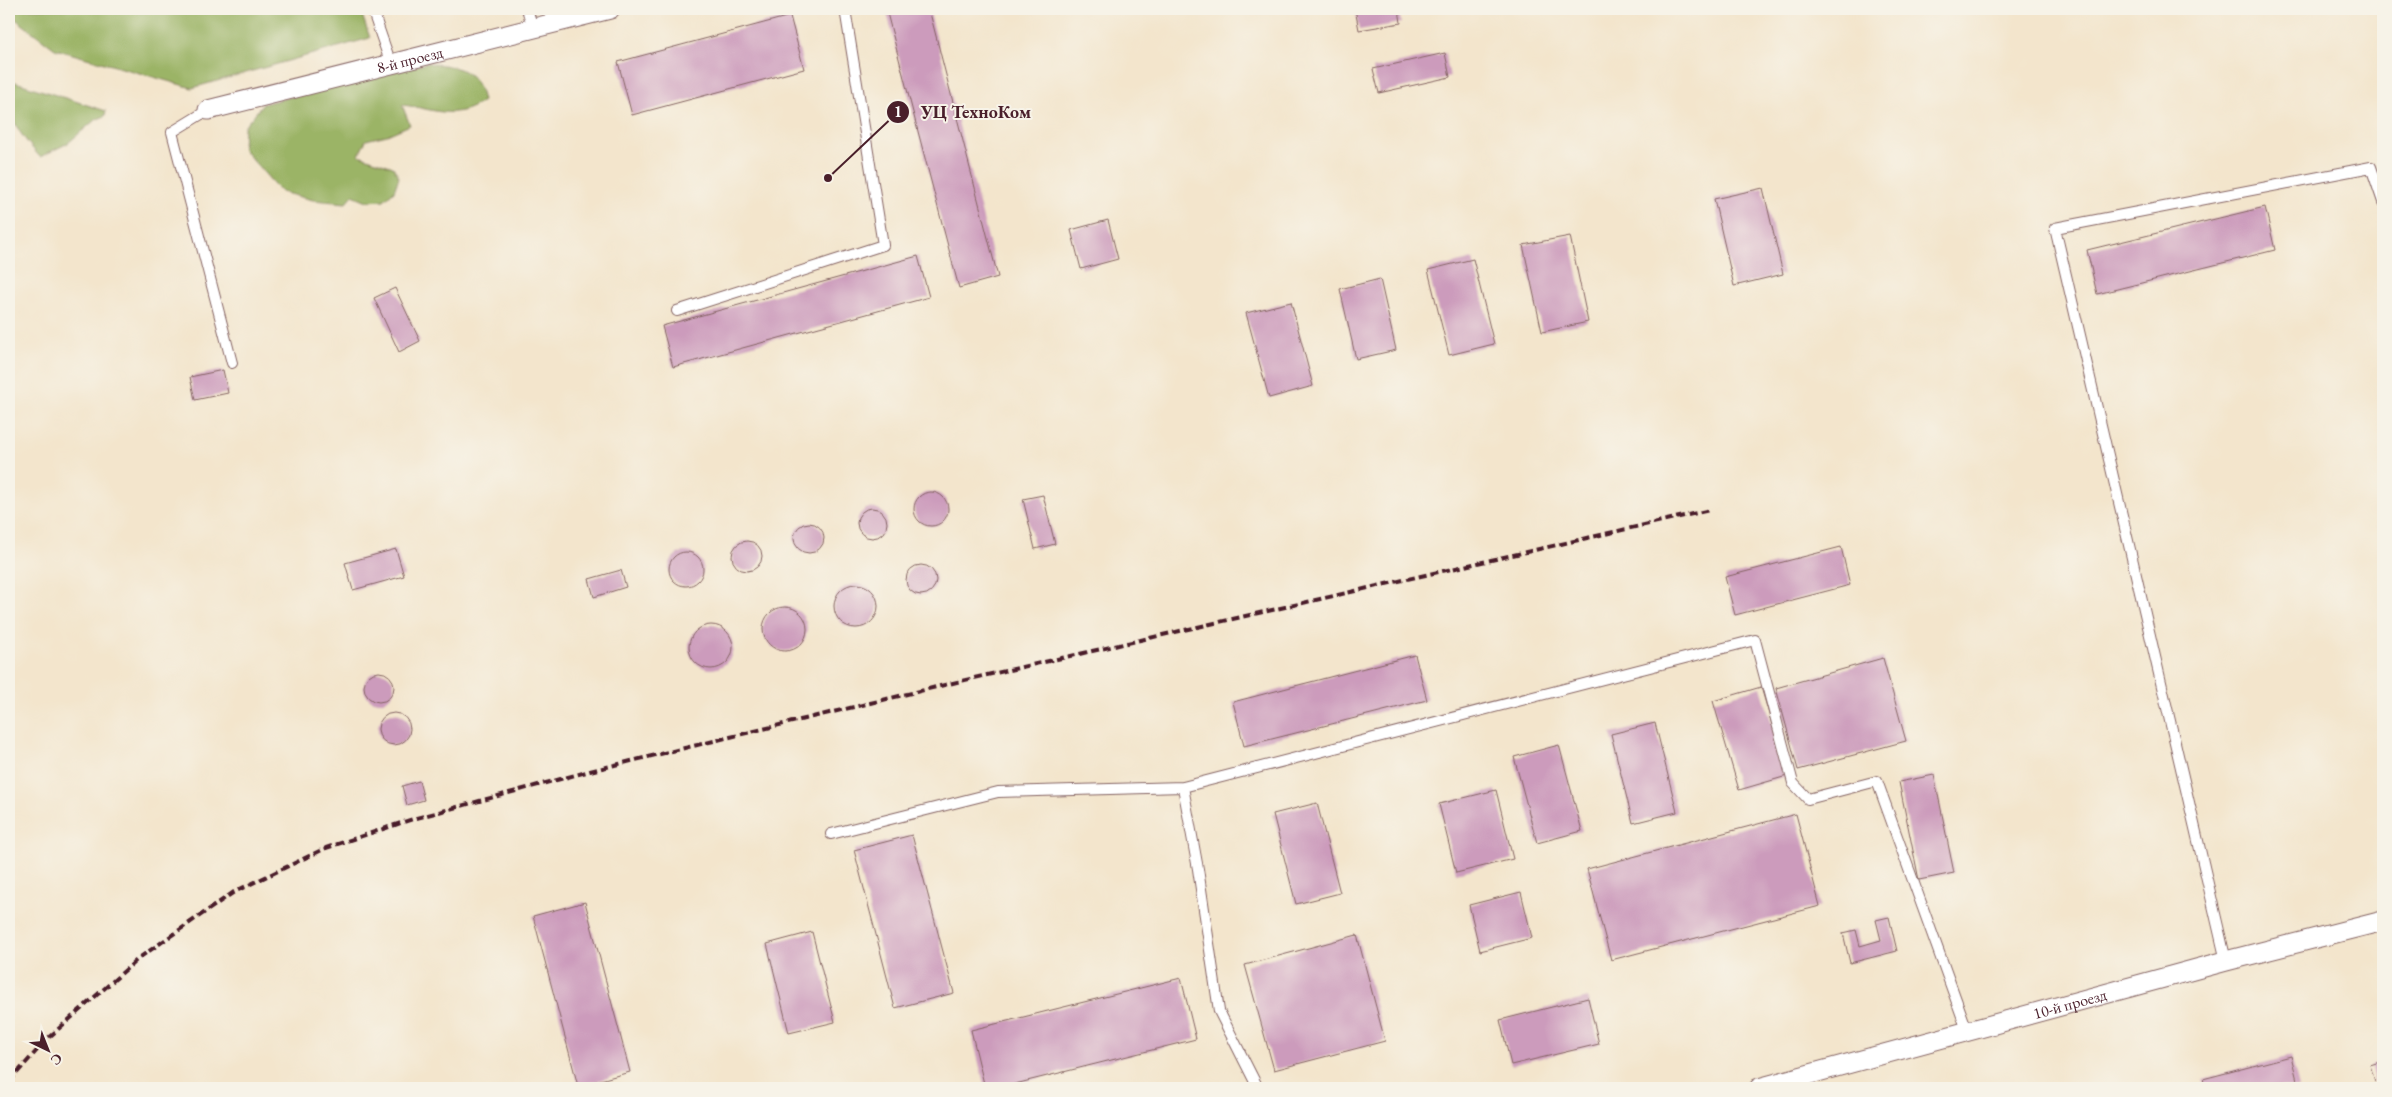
<svg xmlns="http://www.w3.org/2000/svg" width="2392" height="1097" font-family="'EB Garamond',serif">
<style>
.forest{fill:#9bb466;stroke:#726a48}
.building{fill:#cc9bbc}
.lines{fill:none;stroke-linecap:round;stroke-linejoin:round}
.service-casing{stroke:#856463;stroke-width:12}
.minor-casing{stroke:#856463;stroke-width:21}
.service{stroke:#fff;stroke-width:10}
.minor{stroke:#fff;stroke-width:19}
.rail{stroke:#4a1f2b;stroke-width:4;stroke-dasharray:8 4;stroke-linecap:butt}
.labels{text-anchor:middle;stroke-width:4;stroke-linejoin:round;paint-order:stroke}
.street-label{font-size:16px;fill:#4a1f2b;stroke:#f7f3e8}
.leader{fill:none;stroke:#4a1f2b;stroke-width:2}
.callout-dot{fill:#4a1f2b;stroke:#f7f3e8;stroke-width:2}
.mark-label{font-size:15px;text-anchor:middle;font-weight:bold;fill:#fff}
.callout-label{font-size:18px;text-anchor:middle;font-weight:bold;fill:#4a1f2b;stroke:#f7f3e8;stroke-width:4;stroke-linejoin:round;paint-order:stroke}
</style>
<rect width="100%" height="100%" fill="#f7f3e8"/>
<filter id="ink" filterUnits="userSpaceOnUse"><feTurbulence type="fractalNoise" baseFrequency=".02" numOctaves="2"/><feDisplacementMap in="SourceGraphic" scale="10" xChannelSelector="R" yChannelSelector="G"/><feConvolveMatrix kernelMatrix="1 2 1 2 8 2 1 2 1" color-interpolation-filters="sRGB"/></filter>
<filter id="wash" filterUnits="userSpaceOnUse"><feTurbulence type="fractalNoise" baseFrequency=".0096" numOctaves="4" result="noise"/><feDisplacementMap in="SourceGraphic" scale="20" xChannelSelector="R" yChannelSelector="G"/><feGaussianBlur stdDeviation="1.12" result="paint"/><feColorMatrix in="noise" values="0 0 0 0 0 0 0 0 0 0 0 0 0 0 0 0 0 1.4 0 .05"/><feComposite in="paint" operator="in"/></filter>
<g filter="url(#wash)">
<rect width="100%" height="100%" fill="#f3e5cc"/>
<path class="forest" d="M9 9H360L370 38 192 88 55 49 9 14Z
M428 63C458 67 476 68 483 101 453 122 432 108 402 105L410 125 387 135 366 140 359 155 393 167 399 177 394 191 384 200 367 201 353 195 346 203 313 200 281 192 243 149 244 127 263 104Z
M9 80 106 111 105 116 95 120 68 143 40 157C14 127 9 120 9 80Z"/>
<g id="blocks">
<path class="building" d="M903 9H929L998 277 959 288 887 13Z
M1355 9H1399L1401 23 1359 30Z
M790 16 804 69 632 115 618 62Z
M1445 53 1450 77 1379 93 1373 69Z
M1763 188 1783 274 1734 286 1714 199Z
M2265 207 2275 250 2097 294 2087 250Z
M1108 220 1118 259 1081 269 1071 230Z
M1570 236 1588 322 1542 332 1523 245Z
M918 256 929 297 673 367 662 326Z
M1473 259 1494 344 1449 355 1428 270Z
M1380 279 1396 350 1356 359 1340 289Z
M395 288 420 341 399 352 374 298Z
M1291 302 1313 386 1269 398 1246 313Z
M223 370 228 393 195 400 190 377Z
M914 509a17 17 0 1 1 34 0a17 17 0 1 1-34 0Z
M1043 495 1055 544 1035 549 1023 499Z
M857 523a15 15 0 1 1 30 0a15 15 0 1 1-30 0Z
M794 538a15 15 0 1 1 30 0a15 15 0 1 1-30 0Z
M732 556a15 15 0 1 1 30 0a15 15 0 1 1-30 0Z
M1841 547 1850 585 1735 615 1725 577Z
M396 549 404 576 353 590 345 563Z
M669 569a17 17 0 1 1 34 0a17 17 0 1 1-34 0Z
M906 580a15 15 0 1 1 30 0a15 15 0 1 1-30 0Z
M621 570 626 587 594 597 589 579Z
M834 606a22 22 0 1 1 44 0a22 22 0 1 1-44 0Z
M763 629a22 22 0 1 1 44 0a22 22 0 1 1-44 0Z
M689 647a22 22 0 1 1 44 0a22 22 0 1 1-44 0Z
M1415 655 1427 700 1244 746 1233 702Z
M1883 658 1906 741 1798 770 1776 688Z
M364 687a15 15 0 1 1 30 0a15 15 0 1 1-30 0Z
M1761 687 1787 776 1739 790 1713 701Z
M378 729a16 16 0 1 1 32 0a16 16 0 1 1-32 0Z
M1655 723 1677 812 1633 823 1611 734Z
M1559 745 1582 831 1537 843 1514 757Z
M1934 775 1954 873 1919 880 1899 782Z
M419 781 424 800 407 805 402 786Z
M1496 790 1513 859 1456 873 1439 804Z
M1317 803 1340 893 1296 904 1273 814Z
M1796 814 1820 906 1611 960 1587 869Z
M912 835 954 993 895 1008 854 850Z
M1521 892 1532 938 1480 951 1469 905Z
M585 902 630 1072 578 1086 533 916Z
M1889 917 1897 951 1850 963 1843 933 1856 930 1860 946 1881 940 1876 920Z
M812 932 835 1022 789 1033 767 944Z
M1357 935 1385 1041 1274 1070 1245 965Z
M1181 978 1196 1039 999 1088H985L971 1030Z
M1588 998 1599 1044 1511 1065 1500 1020Z
M2291 1056 2299 1088H2206L2203 1079Z
M2383 1061V1088H2377L2370 1065Z"/>
</g>
</g>
<g filter="url(#ink)">
<use href="#blocks" fill-opacity="0" stroke="#856463" stroke-width="1"/>
<g class="lines">
<defs>
<path id="service" d="M372 9 391 64
M527 9 533 28
M208 110 172 132 232 363
M677 311 883 245 845 9
M1183 787 1198 869 1219 1011 1258 1088
M831 834 998 792 1183 787 1755 640 1793 783 1808 799 1877 781 1967 1030
M2226 961 2055 228 2371 167 2383 202"/>
<g id="minor">
<path id="s1" d="M208 110 610 9"/>
<path id="s2" d="M1759 1088 2226 961 2383 921"/>
</g>
</defs>
<use href="#service" class="service-casing"/>
<use href="#minor" class="minor-casing"/>
<use href="#service" class="service"/>
<use href="#minor" class="minor"/>
<path class="rail" d="M9 1082 47 1039 139 958 234 892 326 848 413 819 590 771 961 681 1710 510"/>
</g>
</g>
<g class="labels">
<g class="street-label">
<text dy="6" stroke="none"><textPath href="#s1" startOffset="208">8-й проезд</textPath></text>
<text dy="6" stroke="none"><textPath href="#s2" startOffset="322">10-й проезд</textPath></text>
</g>
</g>
<path class="leader" d="M828 178L898 112"/>
<g class="callout-dot">
<circle cx="828" cy="178" r="5"/>
<circle cx="898" cy="112" r="12"/>
</g>
<g class="mark-label">
<text x="898" y="117">1</text>
</g>
<g class="callout-label">
<text x="976" y="118">УЦ ТехноКом</text>
</g>
<rect width="2392" height="1097" fill="none" stroke="#f7f3e8" stroke-width="30"/>
<g transform="translate(48 1050) rotate(137)" stroke="#f7f3e8" stroke-width="4" paint-order="stroke">
<path d="M0-4L9 19L0 12L-9 19Z" fill="#4a1f2b"/>
<text y="-8" font-size="14" font-weight="bold" text-anchor="middle" fill="#4a1f2b">С</text>
</g>
</svg>
